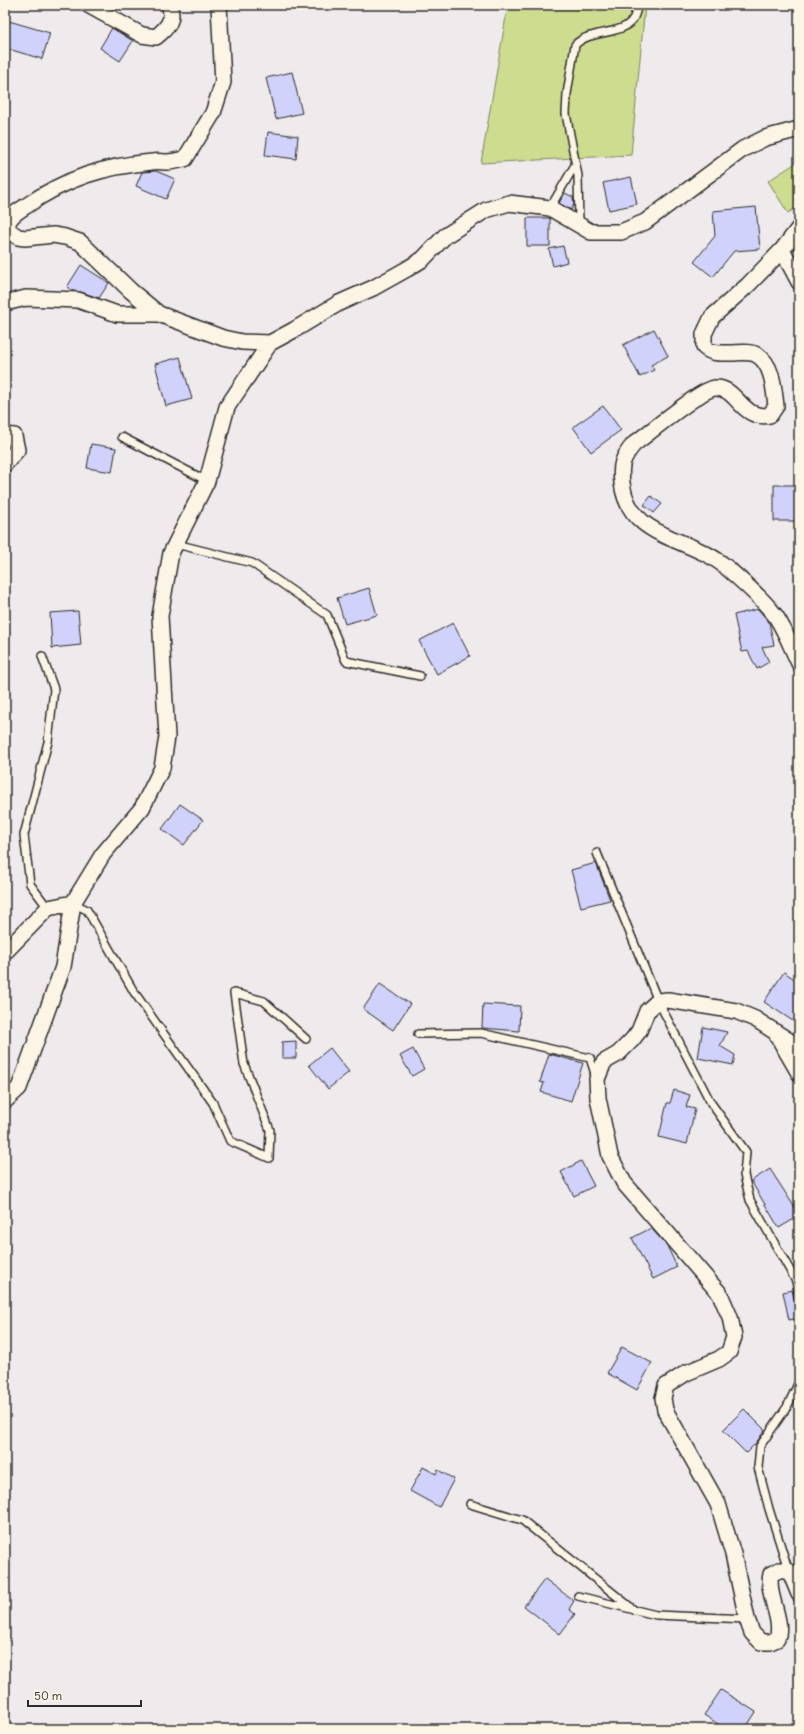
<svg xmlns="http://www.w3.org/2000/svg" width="804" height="1734" font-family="Delius,sans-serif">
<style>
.green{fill:#cedc90;stroke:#7c845e}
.building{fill:#d1d2fb;stroke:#2b2b2b}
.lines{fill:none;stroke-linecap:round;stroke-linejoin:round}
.lane-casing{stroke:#2b2b2b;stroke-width:10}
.street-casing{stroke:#2b2b2b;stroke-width:18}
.lane{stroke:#fcf5e5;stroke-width:7}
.street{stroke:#fcf5e5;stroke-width:15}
</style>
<rect width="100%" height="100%" fill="#efeaec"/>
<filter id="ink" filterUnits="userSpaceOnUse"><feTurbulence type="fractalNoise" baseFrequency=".025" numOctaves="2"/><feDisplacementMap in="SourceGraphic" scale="8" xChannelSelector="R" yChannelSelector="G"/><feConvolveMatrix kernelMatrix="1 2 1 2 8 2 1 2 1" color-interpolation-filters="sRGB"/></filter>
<g filter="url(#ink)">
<path class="green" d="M508 5H645L631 155 481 163Z
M799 161V206L788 213 768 181Z"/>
<path class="building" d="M9 21 50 33 42 59 5 48V35Z
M112 28 133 41 120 61 100 48Z
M292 72 302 113 276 119 266 78Z
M268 132 298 136 296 159 265 155Z
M156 171 175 179 166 199 136 186 142 172Z
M631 177 637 204 609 210 603 183Z
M565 193 573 197 574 204 571 210 559 203Z
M756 207 760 249 734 251 713 277 694 262 715 236 713 211Z
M527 218H550V246H527Z
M563 246 567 262 553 266 549 249Z
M81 265 109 283 99 298 81 292 73 291 67 287Z
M654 329 668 356 651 365 654 370 640 377 623 345Z
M180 357 192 399 166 406 155 364Z
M603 406 621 430 591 452 573 427Z
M91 444 116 448 112 472 87 468Z
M774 485H799V521H774Z
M651 496 662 504 654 513 644 505Z
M369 588 377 615 345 624 337 598Z
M758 609 769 622 774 645 762 647 769 662 757 669 748 651 742 652 734 615Z
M78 611 81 645 52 648 50 613Z
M453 623 470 656 437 674 419 641Z
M180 804 203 820 184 845 162 829Z
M596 863 610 900 581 907 571 870Z
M784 972 799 982V1025L764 1002Z
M380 984 410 1004 393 1030 363 1009Z
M483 1004 520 1006 519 1031 482 1028Z
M703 1027 727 1032 720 1046 735 1055 733 1065 698 1058Z
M296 1041V1058H282V1042Z
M330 1048 349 1072 328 1089 309 1065Z
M413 1049 424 1069 412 1076 400 1056Z
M549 1054 583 1063 571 1101 541 1092 544 1083 540 1082Z
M674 1090 690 1095 686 1107 695 1109 687 1144 659 1137 667 1103H670Z
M581 1161 594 1186 574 1196 561 1172Z
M770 1169 799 1214V1216L779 1228 751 1181Z
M651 1228 667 1246 677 1267 653 1279 632 1238Z
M792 1290 794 1299 797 1303 799 1318 789 1320 783 1292Z
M622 1347 652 1363 637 1390 607 1373Z
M744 1409 765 1430 756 1443 746 1453 723 1430Z
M423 1467 436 1474 438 1470 454 1479 439 1507 410 1491Z
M545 1579 574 1601 569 1609 575 1614 560 1634 524 1606Z
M721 1690 756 1712 745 1729H726L704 1715Z"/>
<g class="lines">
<defs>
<path id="lane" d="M550 208 575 165
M579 224 578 176 566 114 567 94 575 45C594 25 635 41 637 5
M122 437 207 481
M176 544 252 563 327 615 346 661 420 676
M42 656 54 689 48 742 24 835 30 884 48 908
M597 853 658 1001 711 1103 746 1152 744 1175 750 1200 796 1281 799 1298
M73 903 87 910 134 992 213 1103 230 1141 269 1158 270 1130 244 1064 234 993 264 1001 306 1039
M418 1034 481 1033 590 1058 596 1077
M470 1504 522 1520 634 1610
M789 1572 769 1509 758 1467 760 1446 787 1407 799 1382
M578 1596 656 1615 747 1619"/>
<path id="street" d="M88 5 142 35 156 37C167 28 175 20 169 5
M219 5 223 82 213 113 185 159C180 160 173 162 167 162 162 162 157 161 152 162 105 166 66 178 26 206 17 212 5 218 8 230L18 237 25 238 53 235 65 237 80 242 131 291 159 314 223 338 242 342 270 343 294 330 339 303 373 288 407 269 423 259 445 236 486 210 509 203 550 208 591 232H621L645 222 743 149 765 138 799 129
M799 228 782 250 748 285 712 317 704 334V347C712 354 719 353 730 353 739 353 750 351 757 355 773 364 774 390 776 406L770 415C741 421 738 387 715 388 701 389 648 434 634 444 622 458 620 465 622 483 629 540 690 536 726 567 742 581 761 597 774 614 783 625 792 649 799 663
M782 250 799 282
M5 303 26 298 78 300 117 314H159
M5 435 14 436 17 450 5 464
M5 952 48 908 73 903
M777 1035 799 1073
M799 1047 755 1019 736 1011 668 1000 658 1001 647 1011 639 1031 632 1040 618 1054 604 1062 597 1079 598 1098 610 1156 624 1183 720 1294 730 1317 734 1337 729 1352 719 1359 686 1373 666 1386 663 1398 665 1410 718 1504 733 1554 747 1619 752 1633 761 1642H770L777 1639C784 1619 766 1596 771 1574L779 1570 790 1572 799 1594
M5 1101 19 1088 63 967 73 903 103 854 142 808 162 768 167 737 160 616 171 553 207 481 227 407 270 343"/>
</defs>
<use href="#lane" class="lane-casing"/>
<use href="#street" class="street-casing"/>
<use href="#lane" class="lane"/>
<use href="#street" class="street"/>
</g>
</g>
<rect width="804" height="1734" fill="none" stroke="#fcf5e5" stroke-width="20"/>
<rect x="10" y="10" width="784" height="1714" fill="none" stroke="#2b2b2b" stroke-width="1.5" filter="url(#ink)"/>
<path d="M28 1700v6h113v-6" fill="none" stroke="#2b2b2b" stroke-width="2"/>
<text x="34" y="1700" font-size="12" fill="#2b2b2b" stroke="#fcf5e5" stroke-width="3" paint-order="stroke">50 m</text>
</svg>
